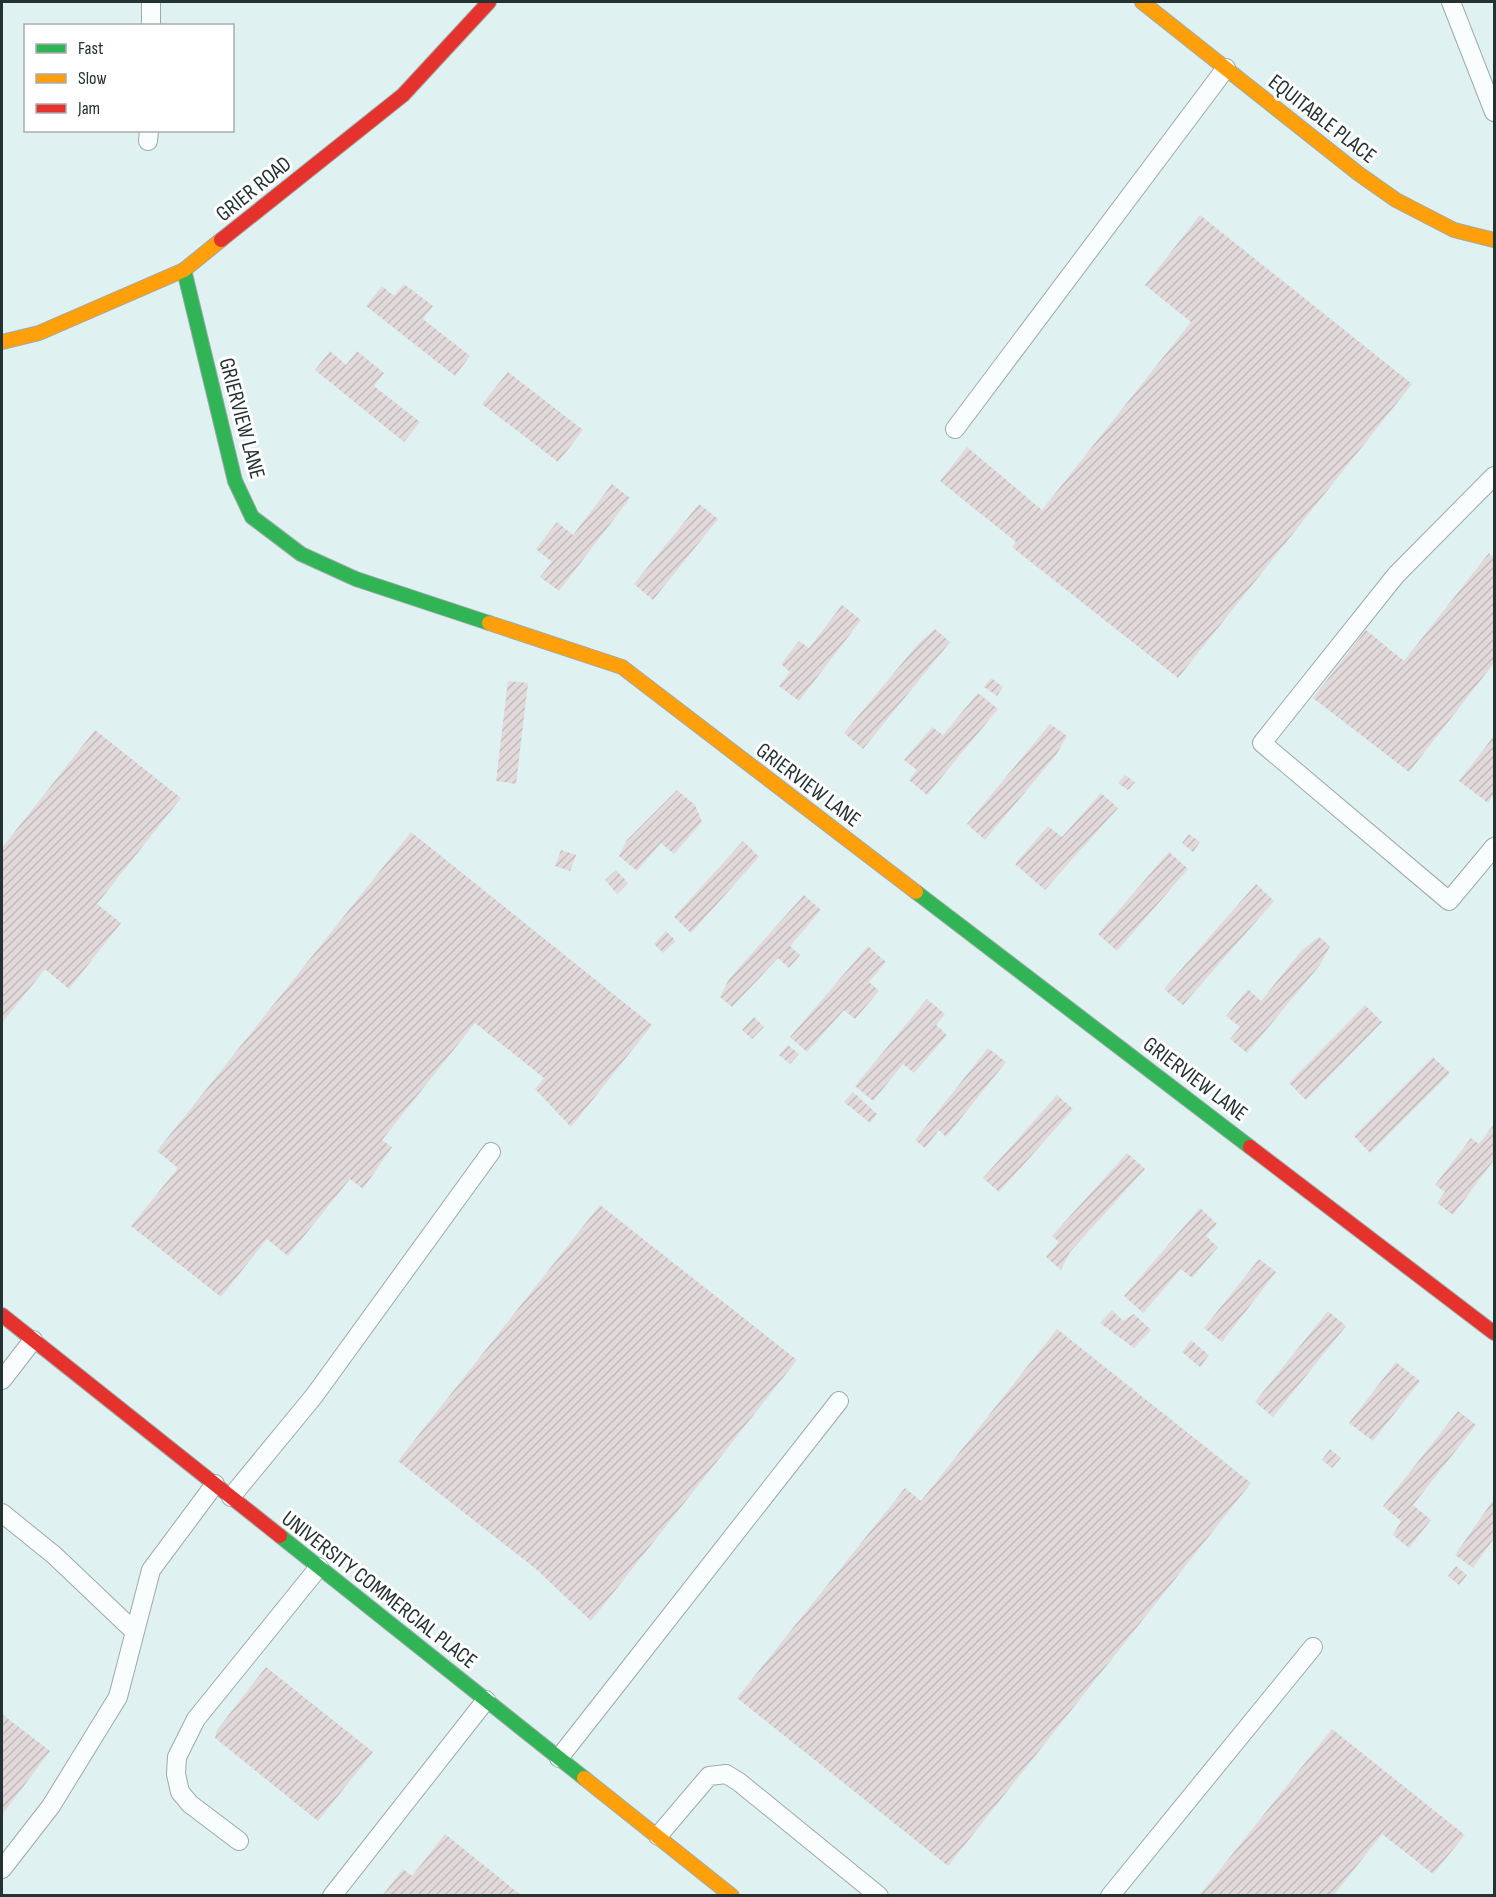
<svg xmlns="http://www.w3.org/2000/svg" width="1496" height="1897" font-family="'Sofia Sans Condensed',sans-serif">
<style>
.building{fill:url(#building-hatch)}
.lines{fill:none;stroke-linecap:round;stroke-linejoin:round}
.lane-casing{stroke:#9caaaa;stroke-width:20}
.fast-casing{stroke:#9caaaa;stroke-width:16}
.slow-casing{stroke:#9caaaa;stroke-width:16}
.jam-casing{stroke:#9caaaa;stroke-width:16}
.lane{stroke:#fafdfd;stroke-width:18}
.fast{stroke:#30b455;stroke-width:14}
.slow{stroke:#ff9f0a;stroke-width:14}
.jam{stroke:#e5322d;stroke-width:14}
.labels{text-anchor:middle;stroke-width:6;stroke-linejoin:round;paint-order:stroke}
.street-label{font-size:22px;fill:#253232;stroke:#fff}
</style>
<defs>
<pattern id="building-hatch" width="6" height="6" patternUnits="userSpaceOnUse" patternTransform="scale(1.5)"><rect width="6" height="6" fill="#e2d9db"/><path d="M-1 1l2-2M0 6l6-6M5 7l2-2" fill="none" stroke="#c2bbbc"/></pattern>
</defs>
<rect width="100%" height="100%" fill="#e0f1f1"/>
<path class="building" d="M1200 215 1412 384 1178 678 1012 547 1016 542 940 481 967 447 1042 510 1191 322 1145 285Z
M404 284 433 306 423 319 470 356 455 376 366 306 382 286 394 296Z
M330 351 346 365 357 351 384 373 374 386 420 422 404 442 315 370Z
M508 372 583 430 558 462 482 404Z
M612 484 630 498 559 591 540 577 552 562 536 549 557 522 573 535Z
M699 504 718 519 653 600 634 584Z
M1489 553 1494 558V663L1409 772 1313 698 1366 630 1404 661Z
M842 605 861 620 799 701 779 686 790 672 781 664 799 641 809 648Z
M935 629 950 642 863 749 844 733 918 644Z
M991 678 1003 687 997 696 984 687Z
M508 681 528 683 516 784 496 781Z
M978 693 998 709 927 795 909 780 917 770 904 760 932 727 943 735Z
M1050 724 1067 736 1056 755 985 840 967 824Z
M95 730 181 798 97 904 121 923 69 989 45 969 2 1023V848Z
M1494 736V794L1488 803 1459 781Z
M1125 775 1135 782 1128 790 1118 783Z
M677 790 695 805 702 822 674 854 661 843 637 871 619 856 627 840Z
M1101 793 1118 808 1045 890 1015 864 1048 826 1062 837Z
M411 832 652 1025 571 1127 535 1089 544 1078 475 1023 382 1140 392 1147 363 1189 350 1179 288 1256 267 1239 221 1297 131 1226 178 1168 157 1151Z
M1189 834 1200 842 1193 852 1182 843Z
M743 841 759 857 691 933 674 917Z
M561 850 576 855 570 871 555 866Z
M1169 852 1188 869 1117 951 1098 934Z
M616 870 628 883 617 894 605 880Z
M1256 884 1274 901 1183 1005 1164 989Z
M804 895 821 910 790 946 800 955 789 968 778 958 732 1007 720 997 729 979Z
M666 931 676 941 663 953 654 944Z
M1319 937 1330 946 1320 965 1247 1053 1230 1039 1240 1027 1226 1016 1248 989 1261 1001 1302 950Z
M868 946 886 962 869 982 879 991 855 1019 844 1010 807 1052 790 1037Z
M927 999 945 1014 936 1025 947 1035 914 1073 903 1064 873 1101 855 1086Z
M1365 1005 1382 1022 1306 1100 1289 1083Z
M754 1017 764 1027 752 1039 742 1030Z
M788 1045 799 1054 790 1064 779 1055Z
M988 1048 1006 1062 946 1137 939 1130 925 1148 915 1140Z
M1433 1057 1450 1073 1370 1153 1354 1136Z
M853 1092 877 1114 870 1123 844 1102Z
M1057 1095 1073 1109 999 1192 983 1178Z
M1494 1124V1160L1453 1215 1437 1203 1445 1192 1435 1185 1471 1138 1479 1144Z
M1127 1153 1145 1169 1070 1252 1061 1270 1046 1257 1059 1242 1052 1236Z
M600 1205 797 1360 591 1621 536 1569 398 1461Z
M1200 1208 1217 1224 1206 1236 1218 1247 1192 1278 1181 1269 1143 1313 1124 1296Z
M1259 1259 1276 1272 1222 1342 1204 1328Z
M1112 1310 1123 1321 1134 1314 1151 1330 1134 1348 1100 1323Z
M1328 1311 1346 1326 1273 1417 1255 1402Z
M1057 1329 1251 1483 948 1866 737 1698 905 1488 921 1501Z
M1191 1340 1209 1355 1200 1367 1182 1352Z
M1396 1362 1420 1381 1373 1441 1349 1423Z
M1458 1411 1476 1425 1413 1505 1431 1520 1409 1548 1393 1535 1401 1521 1383 1506Z
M1330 1449 1341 1458 1332 1468 1322 1460Z
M1494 1499V1538L1473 1568 1455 1555Z
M1456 1566 1467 1575 1459 1585 1448 1576Z
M266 1667 373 1752 318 1821 215 1738 217 1730Z
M2 1714 50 1751 2 1815Z
M1332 1729 1465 1835 1433 1874 1382 1834 1333 1896H1199Z
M445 1834 522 1896H382L403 1869 412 1876Z"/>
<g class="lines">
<defs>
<path id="lane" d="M1451 2 1494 112
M151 26V2
M148 141 149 130
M955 429 1226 68
M1494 476 1396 575 1262 743 1449 901 1494 847
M2 1380 33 1340
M231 1497 314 1396 491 1152
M2 1513 54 1555 135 1632
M559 1758 839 1401
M658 1836 709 1776 726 1774 739 1782 879 1896
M239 1841 190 1804 180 1792 176 1774 177 1757 196 1719 319 1567
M2 1869 51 1806 118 1697 151 1570 215 1484
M332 1896 486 1700
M1110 1896 1313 1647"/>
<path id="fast" d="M184 270 235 481 252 517 301 554 356 579 489 623
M916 892 1250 1147
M280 1536 584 1778"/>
<path id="slow" d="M1142 2 1359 174 1396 200 1454 230 1494 240
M2 342 39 333 184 270 221 240
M489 623 622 667 916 892
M584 1778 732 1896"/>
<path id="jam" d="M221 240 403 95 489 2
M1250 1147 1494 1333
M2 1315 280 1536"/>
</defs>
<use href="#lane" class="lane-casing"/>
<use href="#fast" class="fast-casing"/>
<use href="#slow" class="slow-casing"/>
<use href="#jam" class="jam-casing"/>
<use href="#lane" class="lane"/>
<use href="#fast" class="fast"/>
<use href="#slow" class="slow"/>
<use href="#jam" class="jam"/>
</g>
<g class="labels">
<g class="street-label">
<text transform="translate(1323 118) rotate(38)" y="8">EQUITABLE PLACE</text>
<text transform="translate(253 188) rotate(-39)" y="8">GRIER ROAD</text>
<text transform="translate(243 418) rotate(75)" y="8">GRIERVIEW LANE</text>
<text transform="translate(809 784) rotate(37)" y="8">GRIERVIEW LANE</text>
<text transform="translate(1196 1078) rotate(37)" y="8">GRIERVIEW LANE</text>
<text transform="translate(380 1589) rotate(38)" y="8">UNIVERSITY COMMERCIAL PLACE</text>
</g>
</g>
<rect width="1496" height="1897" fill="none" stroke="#253232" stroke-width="6"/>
<rect x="24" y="24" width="210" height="108" fill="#ffffff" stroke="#a8adad" stroke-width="1.5"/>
<rect x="36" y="44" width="30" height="9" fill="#30b455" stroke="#a8adad" stroke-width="1.5"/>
<text x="78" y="54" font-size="18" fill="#253232">Fast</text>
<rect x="36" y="74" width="30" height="9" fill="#ff9f0a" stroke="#a8adad" stroke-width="1.5"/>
<text x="78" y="84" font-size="18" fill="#253232">Slow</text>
<rect x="36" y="104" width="30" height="9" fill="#e5322d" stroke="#a8adad" stroke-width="1.5"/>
<text x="78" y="114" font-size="18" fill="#253232">Jam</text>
</svg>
